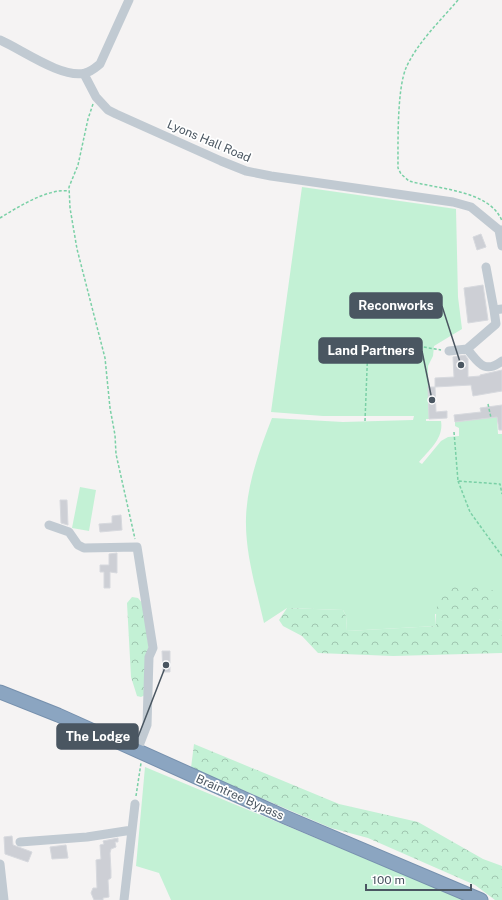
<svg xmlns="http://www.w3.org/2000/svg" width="502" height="900" font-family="'Public Sans',sans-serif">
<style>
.green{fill:#c3f1d5}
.forest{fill:url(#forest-crowns)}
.building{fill:#cdcfd5;stroke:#d7d9de}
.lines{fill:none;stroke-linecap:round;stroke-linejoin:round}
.highway-casing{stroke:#7690ad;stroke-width:15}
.path{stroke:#7ad0a6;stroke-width:1.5;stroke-dasharray:3 2;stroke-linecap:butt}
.minor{stroke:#c1cad2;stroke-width:9}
.highway{stroke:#8ba5c1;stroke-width:13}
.labels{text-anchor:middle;stroke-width:3.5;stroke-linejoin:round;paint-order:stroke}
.street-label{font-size:12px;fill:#4a5661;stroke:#fff}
.leader{fill:none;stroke:#4a5661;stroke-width:1.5}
.callout-dot{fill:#4a5661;stroke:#fff;stroke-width:1.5}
.callout{fill:#4a5661;stroke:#4a5661;stroke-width:1.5}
.callout-label{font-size:13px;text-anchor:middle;font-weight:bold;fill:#fff}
</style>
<defs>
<pattern id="forest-crowns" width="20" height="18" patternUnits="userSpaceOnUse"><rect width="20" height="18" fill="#c3f1d5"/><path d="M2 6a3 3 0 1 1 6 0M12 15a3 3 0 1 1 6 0" fill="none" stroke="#a0c6b0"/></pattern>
</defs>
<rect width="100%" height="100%" fill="#f5f3f3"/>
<path class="green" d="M302 187 456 209 458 297 462 329 434 346 433 356 428 366V372L429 419H426V421H441C444 438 429 450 419 462L422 464 441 441 448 437 459 436V428L455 426V422L497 417 498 434H502V621L499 619 435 614 436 626 347 631 346 616 343 610 287 608 264 623C256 588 245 553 246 518 247 483 260 449 272 418L343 422 413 420 414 416H323L271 412Z
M80 487 96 490 89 531 72 528Z
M145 767 465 900H171L159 873 136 866Z"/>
<path class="forest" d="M458 582 496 591 499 619 502 621V653L393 656 318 653 302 636 283 626 279 620 287 608 343 610 346 616 347 631 436 626C436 606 436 591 458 582Z
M132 597 138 598 143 604 149 650 145 695 141 697 137 696 131 677 127 603Z
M194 744 339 804 418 822 483 859 502 866V900H495L475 885 368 838 331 828 191 768Z"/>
<path class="building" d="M481 234 486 247 477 250 473 237Z
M483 285 488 320 468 323 464 288Z
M465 355 468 359V377L480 376V375L502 370V391L473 396 471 385 435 387V378L454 377 453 357Z
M428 387H435L436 412 447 411V418L429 419Z
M502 405V430H499L497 417 455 422 454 415 481 412 480 408Z
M60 500H67L68 525 61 523Z
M121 515 122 530 100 532 99 524 112 523V516Z
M117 553V573L110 572V588H104V572H100V565H109V554Z
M162 651H170V672H163Z
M12 836 13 845 32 852 28 862 5 854 4 837Z
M118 838V842H115L116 847 111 849 110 853 111 871V878L108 880 109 897 103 898V900H94L91 893 93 888H97L96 860 101 859 100 845 104 844 103 841Z
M66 845 68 858 52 859 50 847Z"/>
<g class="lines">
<defs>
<path id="highway" d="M0 692 58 715 285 817 481 900"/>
</defs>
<use href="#highway" class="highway-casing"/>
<path class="path" d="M458 0C440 21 417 43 406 68 397 89 398 143 398 168L401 174 409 181C437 189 490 190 502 221
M93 104 88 119 78 165 69 187 70 208 77 249 105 358 110 408 115 435 116 454 135 539
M0 218C18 207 48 188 69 191
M488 404 491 418
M365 421 368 344 376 339 441 350
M454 432 458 481 500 484 502 494
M458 481 470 512 502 556
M136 796 141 763"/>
<path class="minor" d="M0 40C21 49 62 79 85 73 91 72 95 68 100 64L129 0
M84 74 96 97 108 110 116 114 221 161 246 171 271 176 453 202 471 207 499 230H502
M499 230 502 246
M486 267 494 310 502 309
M494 310 496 324 467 349C478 361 483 375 502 361
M449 351 467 349
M49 525 69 532 78 545 84 548 137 547 153 648 149 657 147 725 137 751
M20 842 87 837 132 830
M0 864 4 900
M124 900 135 804"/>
<use href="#highway" class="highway"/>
</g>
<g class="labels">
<g class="street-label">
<text transform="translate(209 141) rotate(23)" y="4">Lyons Hall Road</text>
<text transform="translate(240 797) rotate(24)" y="4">Braintree Bypass</text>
</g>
</g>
<path class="leader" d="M461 365L442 306M432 400L422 351M166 665L138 737"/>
<g class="callout-dot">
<circle cx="461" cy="365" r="4"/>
<circle cx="432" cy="400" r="4"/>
<circle cx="166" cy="665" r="4"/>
</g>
<g class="callout">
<rect x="350" y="293" width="92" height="25" rx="4"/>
<rect x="319" y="338" width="103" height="25" rx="4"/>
<rect x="57" y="724" width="81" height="25" rx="4"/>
</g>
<g class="callout-label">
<text x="396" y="310">Reconworks</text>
<text x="371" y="355">Land Partners</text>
<text x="98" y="741">The Lodge</text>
</g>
<path d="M366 884v6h105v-6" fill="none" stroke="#4a5661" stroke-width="2"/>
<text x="372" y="884" font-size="12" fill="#4a5661" stroke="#ffffff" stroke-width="3" paint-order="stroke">100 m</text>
</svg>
